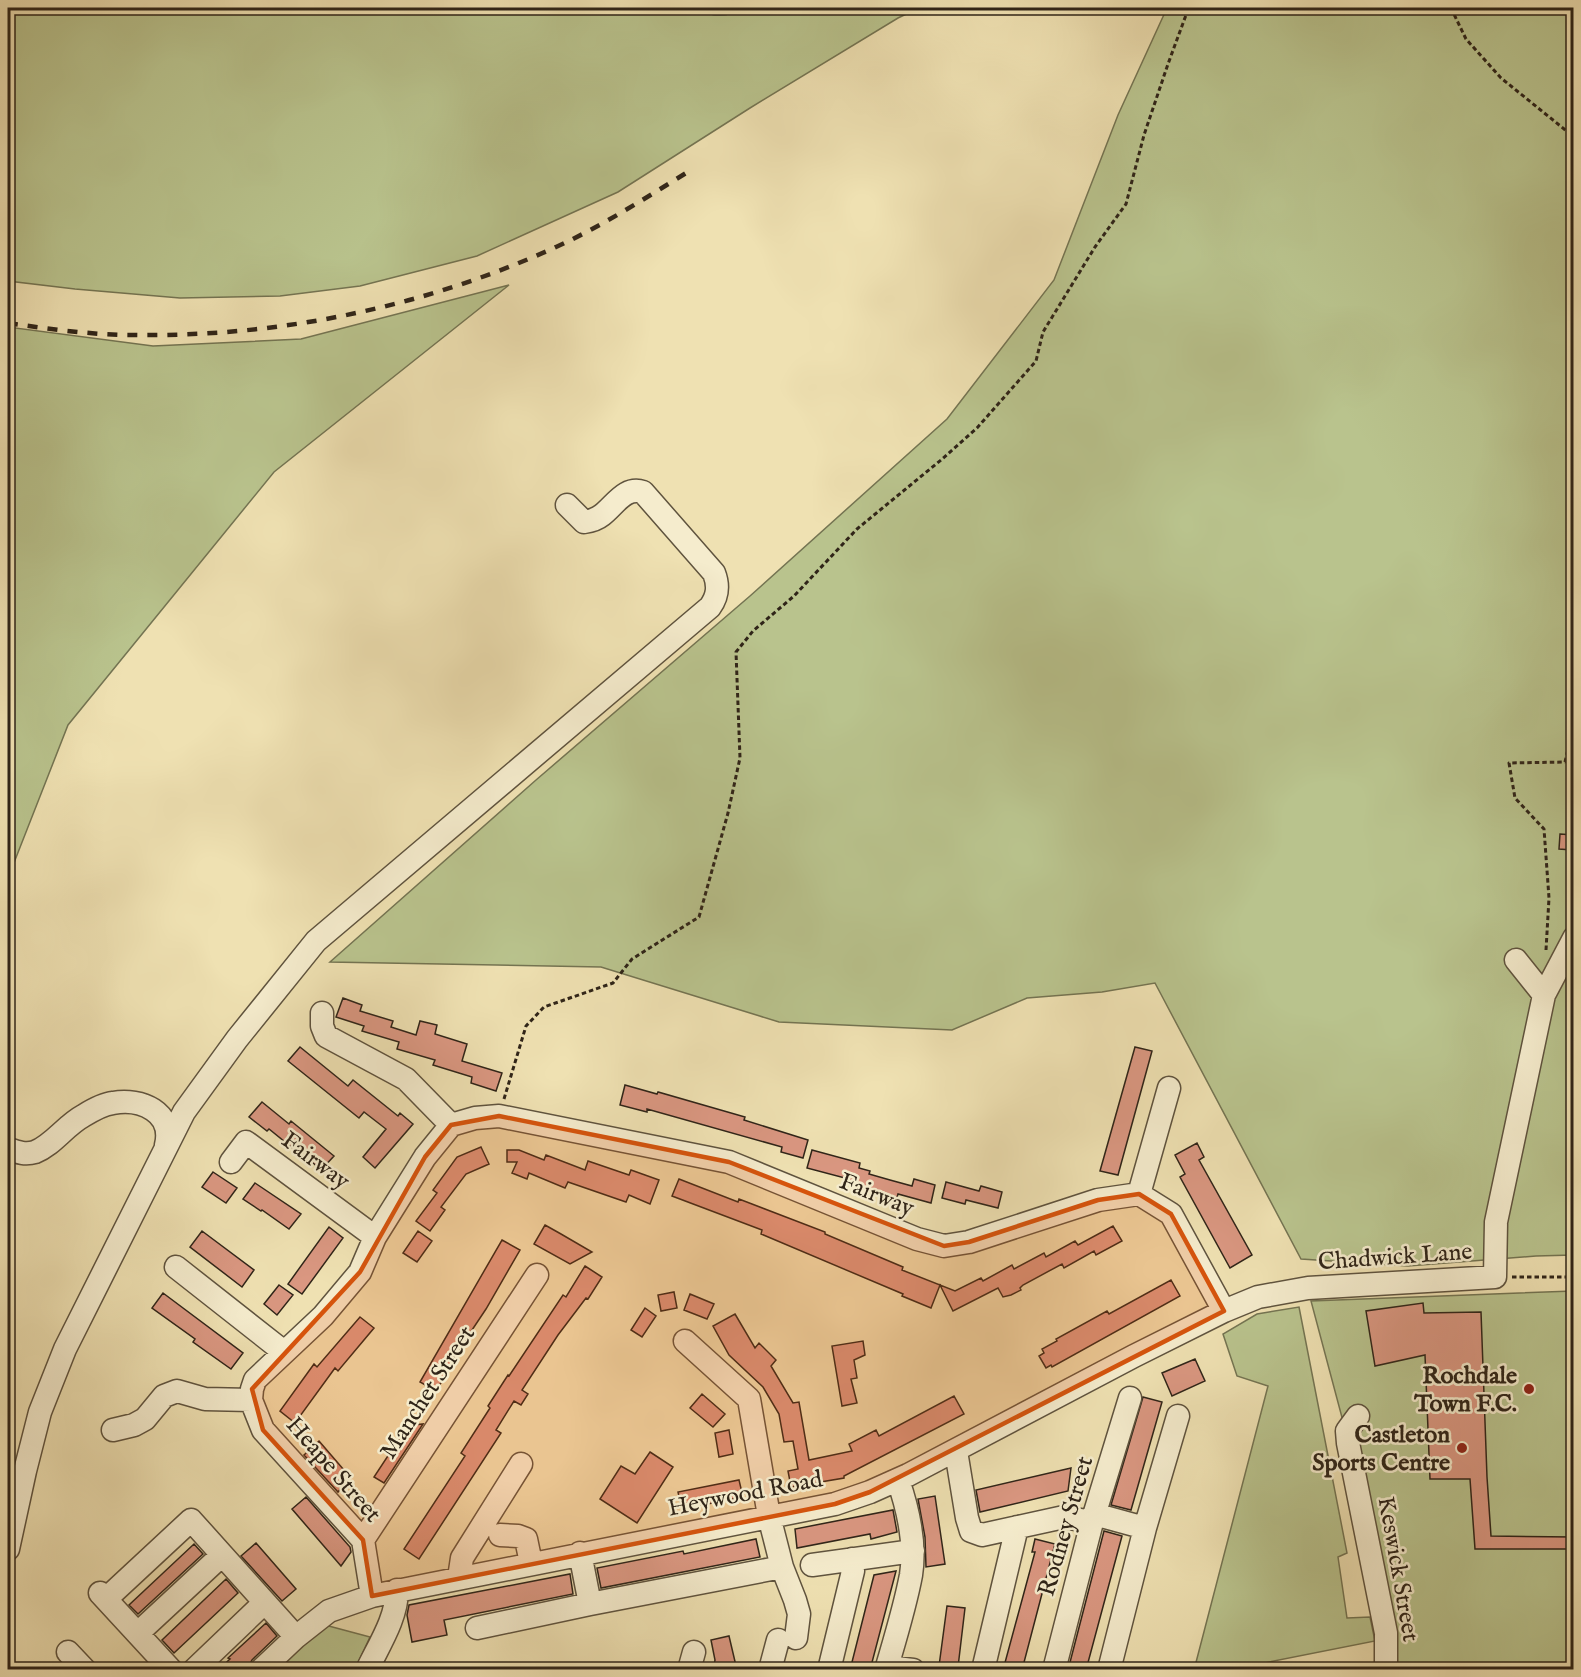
<svg xmlns="http://www.w3.org/2000/svg" width="1581" height="1677" font-family="'IM FELL English',serif">
<style>
.green{fill:#b9c38d;stroke:#747452;stroke-width:1.5}
.water{fill:#9abeab;stroke:#6f8070;stroke-width:1.5}
.building{fill:#da9781;stroke:#2f2418;stroke-width:1.5}
.lines{fill:none;stroke-linecap:round;stroke-linejoin:round}
.minor-casing{stroke:#5f533e;stroke-width:25}
.path{stroke:#2f2418;stroke-width:3;stroke-dasharray:4.5 3;stroke-linecap:butt}
.minor{stroke:#f5eccd;stroke-width:22}
.rail{stroke:#2f2418;stroke-width:4.5;stroke-dasharray:10 10;stroke-linecap:butt}
.marked{fill:#d6540d;fill-opacity:0.2;stroke:#d6540d;stroke-width:4.5;stroke-linejoin:round}
.poi-dot{fill:#8f2418;stroke:#f5eccd;stroke-width:2}
.labels{text-anchor:middle;stroke-width:5;stroke-linejoin:round;paint-order:stroke}
.street-label{font-size:24px;fill:#2f2418;stroke:#f5eccd}
.poi-label{font-size:24px;font-weight:bold;fill:#2f2418;stroke:#f5eccd;text-anchor:end}
</style>
<rect width="100%" height="100%" fill="#efe1b2"/>
<filter id="stains"><feTurbulence type="fractalNoise" baseFrequency=".00333" numOctaves="4"/><feColorMatrix values="0 0 0 0 .2 0 0 0 0 .09 0 0 0 0 .02 0 0 0 .5 -.17"/></filter>
<radialGradient id="worn" r=".72"><stop offset=".6" stop-color="#630" stop-opacity="0"/><stop offset="1" stop-color="#630" stop-opacity=".3"/></radialGradient>
<path class="green" d="M8 8H692C708 15 727 20 741 8H919L898 18 750 108 618 192 477 256 360 286 280 296 180 298 75 289 8 281Z
M1167 8H1573V1255L1536 1256 1408 1266 1301 1259 1155 983 1102 992 1027 998 952 1030 779 1022 601 967 330 962 536 780 750 596 947 419 1054 280 1118 115Z
M509 285 274 472 68 725 8 878V327L153 346 301 339Z
M1573 1291V1669H1395L1389 1594 1311 1301Z
M1299 1307 1347 1553 1338 1557 1347 1618 1370 1617 1375 1641 1234 1669 1194 1670 1268 1386 1237 1376 1223 1334 1257 1314Z
M325 1625 370 1637 355 1669 277 1670Z"/>
<path class="water" d="M692 8H741C727 20 708 15 692 8Z"/>
<path class="building" d="M1560 834 1573 835 1572 850 1559 849Z
M343 998 362 1005 360 1011 393 1021 391 1027 416 1035 420 1021 437 1025 435 1034 467 1044 462 1061 502 1073 496 1091 471 1083 472 1077 433 1065 435 1060 397 1049 399 1042 362 1031 364 1026 336 1017Z
M300 1047 348 1086 353 1080 398 1116 400 1113 413 1124 375 1168 363 1157 386 1129 364 1112 359 1118 288 1061Z
M1135 1047 1152 1051 1118 1175 1100 1171Z
M625 1085 657 1094 658 1092 745 1117 744 1120 808 1140 803 1158 781 1152 782 1147 647 1109V1112L620 1105Z
M262 1102 289 1124 291 1121 334 1156 321 1170 296 1148 295 1150 269 1129 267 1131 249 1117Z
M1197 1143 1204 1157 1199 1160 1252 1255 1230 1268 1180 1177 1185 1174 1175 1155Z
M481 1147 489 1164 466 1174 441 1207 445 1210 430 1231 416 1221 437 1193 433 1190 457 1157Z
M507 1150H519L544 1160 546 1155 585 1170 588 1161 629 1175 631 1170 659 1180 650 1204 629 1195 626 1202 568 1182 565 1188 529 1173 527 1179 512 1173 517 1162H507Z
M812 1150 860 1163 859 1168 870 1171 869 1174 890 1180 912 1186 914 1179 935 1185 931 1203 898 1194 896 1201 875 1195 876 1191 844 1182 845 1178 807 1168Z
M213 1172 237 1188 226 1203 202 1187Z
M679 1179 738 1202 739 1199 825 1232V1234L903 1267 902 1270 955 1291 981 1278 983 1281 1012 1265 1014 1269 1044 1253 1046 1257 1075 1241 1078 1245 1113 1226 1122 1241 1096 1255 1094 1251 1064 1268 1062 1264 1023 1285 1020 1288 1021 1290 1011 1295 1003 1297 998 1288 953 1311 940 1285 931 1308 902 1296 903 1294 761 1234 762 1230 672 1196Z
M946 1182 979 1191 981 1186 1002 1192 998 1208 966 1200 965 1204 942 1198Z
M255 1183 301 1214 289 1229 262 1210 261 1211 243 1199Z
M545 1225 561 1234 592 1252 570 1264 534 1244Z
M329 1227 343 1238 302 1294 288 1284Z
M202 1231 254 1270 242 1287 190 1247Z
M418 1231 432 1241 417 1262 403 1253Z
M502 1240 520 1250 486 1309 452 1360 454 1361 436 1391 420 1382Z
M585 1266 602 1277 588 1299 586 1298 558 1335 522 1390 528 1394 521 1405 514 1401 496 1430 501 1433 419 1559 404 1549 465 1456 461 1453 490 1408 488 1406 508 1375 509 1376 563 1295 566 1297Z
M1171 1280 1180 1296 1052 1367 1051 1365 1046 1368 1039 1356 1044 1353 1042 1349 1057 1341 1056 1339 1107 1311 1109 1314Z
M279 1285 293 1295 277 1315 264 1304Z
M674 1292 677 1308 661 1311 658 1295Z
M163 1293 243 1353 231 1369 193 1342 195 1339 152 1308Z
M690 1294 714 1304 707 1319 684 1310Z
M1423 1303 1424 1313 1481 1312 1487 1477 1491 1536 1574 1537V1549H1475L1470 1479H1430L1425 1355 1375 1366 1366 1311Z
M645 1308 656 1316 642 1337 631 1330Z
M735 1314 755 1348 759 1343 776 1360 771 1366 793 1403 799 1402 809 1460 852 1451 849 1444 876 1430 879 1436 954 1396 964 1414 844 1476V1478L791 1487 788 1471 798 1469 793 1441 784 1442 779 1414 763 1387 729 1355 713 1326Z
M360 1317 374 1328 338 1371 335 1368 295 1423 280 1411 314 1364 317 1367Z
M863 1341 865 1355 854 1360 857 1378 851 1379 857 1403 842 1406 832 1346Z
M1195 1359 1205 1381 1172 1396 1162 1373Z
M702 1394 725 1414 713 1427 690 1408Z
M1143 1397 1162 1402 1131 1510 1111 1505Z
M423 1424 384 1483 374 1477 403 1433 407 1435 413 1425Z
M729 1430 733 1454 719 1457 715 1433Z
M319 1441 350 1477 338 1492 304 1455Z
M650 1452 673 1467 637 1523 600 1499 621 1466 635 1474Z
M1071 1468 1068 1491 980 1512 976 1490Z
M739 1480 743 1497 682 1509 678 1492Z
M935 1496 945 1564 926 1567 925 1537 918 1499Z
M306 1497 350 1547 351 1552 341 1566 292 1509Z
M893 1510 897 1532 871 1539 870 1534 797 1548 795 1529Z
M1104 1531 1122 1536 1086 1670H1068Z
M756 1539 760 1557 601 1588 597 1568 683 1551 684 1554Z
M1035 1539 1055 1544 1022 1670H1003L1035 1552H1032Z
M256 1543 296 1589 282 1601 241 1556Z
M194 1544 203 1554 138 1614 129 1605Z
M896 1571 870 1670H850L874 1575Z
M570 1574 573 1594 444 1620 447 1635 412 1642 407 1615 409 1605Z
M226 1579 238 1593 174 1653 162 1640Z
M947 1606 965 1608 958 1667 939 1666Z
M266 1623 277 1636 252 1660 248 1667 245 1670H218L230 1659 228 1658Z
M729 1636 737 1670H713L715 1660 711 1640Z"/>
<g class="lines">
<defs>
<path id="minor" d="M1516 960 1544 995
M322 1013V1026L326 1036 406 1079 451 1125
M8 1149C17 1152 25 1155 35 1152 53 1145 66 1125 83 1116 91 1111 103 1104 113 1103 141 1098 174 1112 166 1145
M231 1162 246 1142 375 1237
M1139 1194 1169 1088
M176 1267 284 1352
M1358 1416 1347 1431 1348 1443 1386 1633V1670
M113 1430 134 1425 145 1419 164 1396 177 1391 205 1399 251 1400
M956 1451 967 1518 971 1531 982 1535 1064 1517 1092 1522
M1094 1514 1145 1528
M500 1535 518 1536 526 1539 531 1563
M363 1540 537 1275
M8 1549 25 1471 40 1412 65 1349 184 1112 237 1039 316 941 710 607C718 596 719 586 714 573L643 492C625 486 615 505 602 515 597 519 591 521 584 522L567 505
M580 1553 590 1604
M812 1565 913 1551
M782 1567 795 1600 799 1614 796 1638
M459 1578 462 1558 521 1464
M100 1593 171 1670
M372 1596 363 1540 263 1430 251 1400 252 1389 255 1380 323 1316 360 1272 375 1237 425 1157 451 1125 475 1118 499 1116 729 1162 917 1239 944 1246 969 1242 1098 1200 1139 1194 1171 1214 1224 1311
M106 1599 191 1520 296 1637
M477 1628 590 1604 782 1567 769 1516 749 1399 685 1341
M138 1633 221 1556
M68 1652 85 1670
M887 1667 913 1670
M194 1670 264 1603
M261 1670 296 1637 329 1611 372 1596 835 1504 870 1492 908 1475 1134 1356 1224 1311 1258 1297 1308 1288 1495 1277 1496 1222 1544 995 1574 938
M367 1670C379 1645 397 1618 397 1590
M689 1670 694 1652
M770 1670 778 1640
M829 1670 853 1571 852 1559
M886 1670C895 1639 905 1607 911 1575 916 1544 908 1509 898 1480
M983 1670 1017 1527
M1054 1670 1092 1522 1130 1398
M1109 1670 1145 1528 1178 1416"/>
</defs>
<use href="#minor" class="minor-casing"/>
<path class="path" d="M1451 8 1466 39 1501 78 1574 137
M1546 950 1549 898 1544 829 1515 798 1509 763 1565 762 1574 723
M504 1099 526 1026 544 1007 613 983 632 959 699 917 728 813 740 758 736 652 753 631 794 596 857 529 941 460 977 428 1036 361 1043 332 1095 247 1126 204 1144 135 1168 64 1186 15 1193 8
M1512 1277H1574"/>
<use href="#minor" class="minor"/>
<path class="rail" d="M8 323C49 329 92 335 134 335 280 337 424 307 556 247 602 226 644 199 686 173"/>
</g>
<path class="marked" d="M499 1116 729 1162 944 1246 969 1242 1098 1200 1139 1194 1171 1214 1224 1311 870 1492 835 1504 372 1596 363 1540 263 1430 252 1389 360 1272 425 1157 451 1125Z"/>
<g class="poi-dot">
<circle cx="1529" cy="1389" r="6"/>
<circle cx="1462" cy="1448" r="6"/>
</g>
<g class="labels">
<g class="street-label">
<text transform="translate(316 1160) rotate(37)" y="8">Fairway</text>
<text transform="translate(877 1194) rotate(22)" y="8">Fairway</text>
<text transform="translate(1395 1256) rotate(-4)" y="8">Chadwick Lane</text>
<text transform="translate(427 1392) rotate(-57)" y="8">Manchet Street</text>
<text transform="translate(334 1469) rotate(49)" y="8">Heape Street</text>
<text transform="translate(745 1493) rotate(-11)" y="8">Heywood Road</text>
<text transform="translate(1065 1526) rotate(-74)" y="8">Rodney Street</text>
<text transform="translate(1399 1569) rotate(80)" y="8">Keswick Street</text>
</g>
<g class="poi-label">
<text x="1517" y="1383">Rochdale<tspan x="1517" dy="28">Town F.C.</tspan></text>
<text x="1450" y="1442">Castleton<tspan x="1450" dy="28">Sports Centre</tspan></text>
</g>
</g>
<rect width="1581" height="1677" fill="none" stroke="#efe1b2" stroke-width="30"/>
<rect x="9" y="9" width="1563" height="1659" fill="none" stroke="#2f2418" stroke-width="3"/>
<rect x="15" y="15" width="1551" height="1647" fill="none" stroke="#2f2418" stroke-width="1.5"/>
<rect width="100%" height="100%" filter="url(#stains)"/>
<rect width="100%" height="100%" fill="url(#worn)"/>
</svg>
